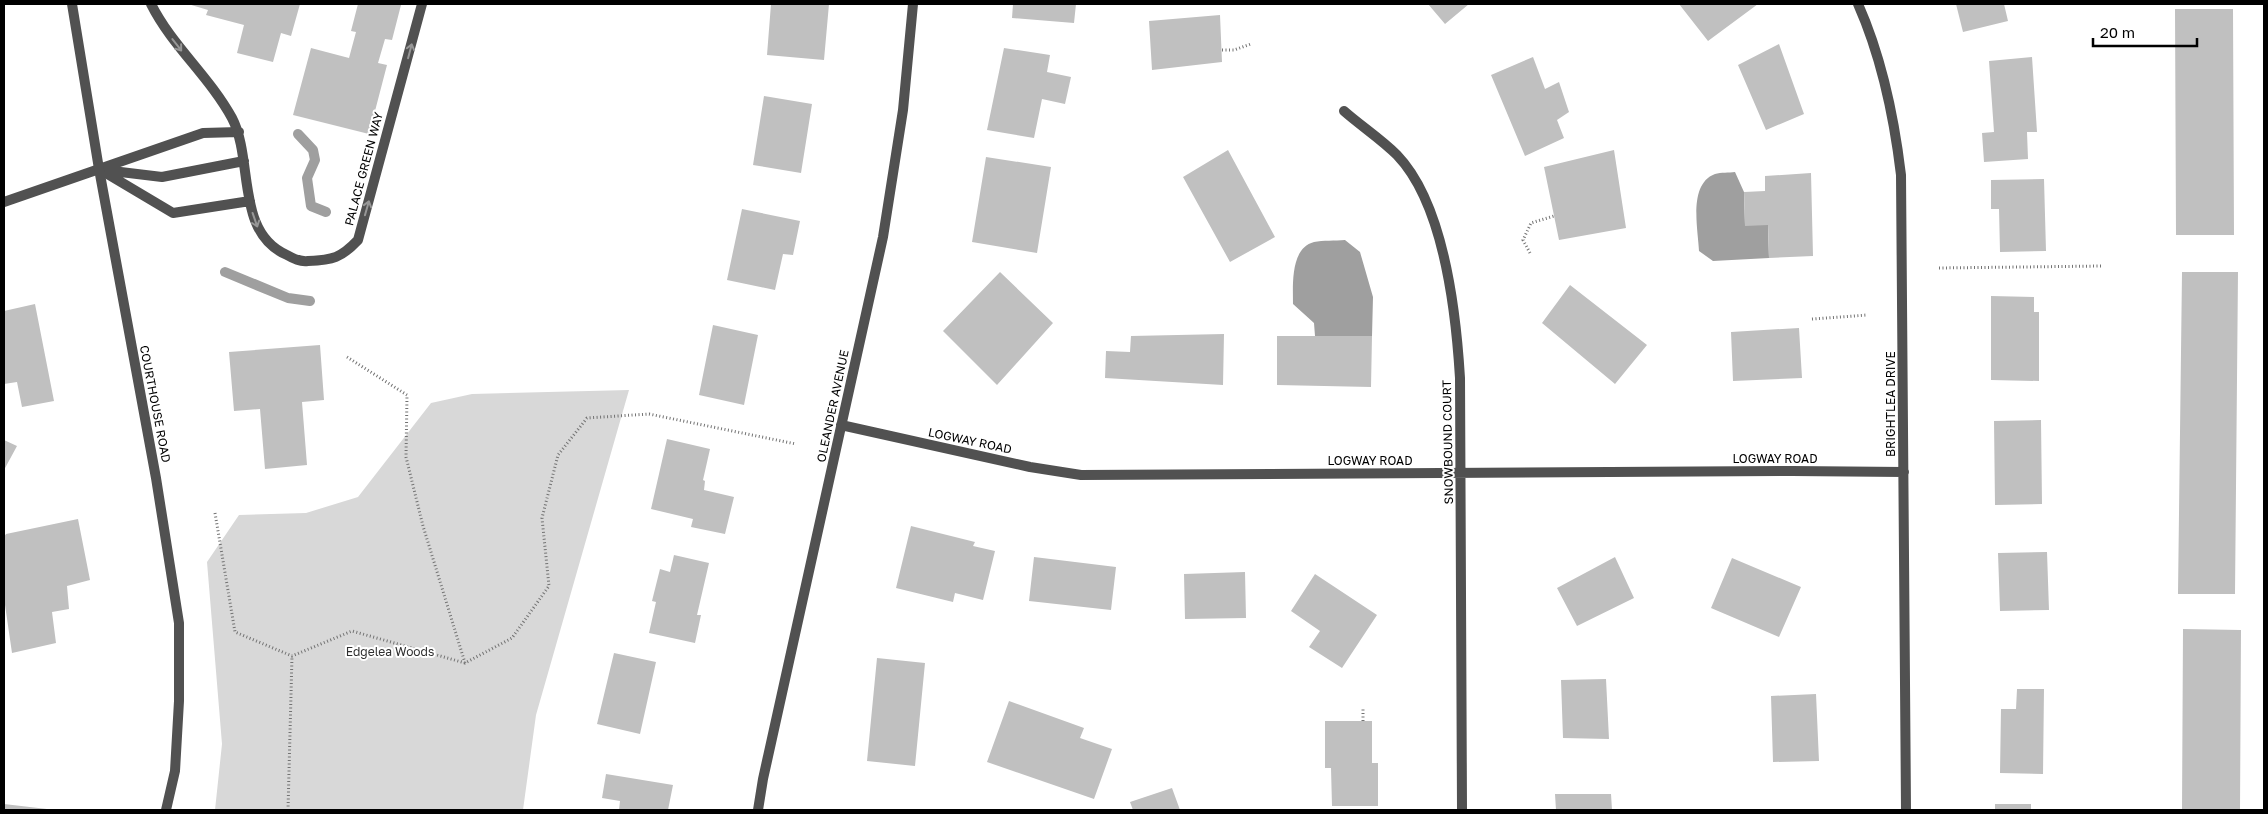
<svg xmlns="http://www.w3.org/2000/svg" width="2268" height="814" font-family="'Golos Text',sans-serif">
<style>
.green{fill:#d8d8d8}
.water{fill:#9f9f9f}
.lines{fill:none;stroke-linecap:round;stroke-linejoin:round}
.stream{stroke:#9f9f9f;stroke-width:10}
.building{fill:#c0c0c0}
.path{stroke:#737373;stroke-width:3;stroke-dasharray:1 2.5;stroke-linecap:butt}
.minor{stroke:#515151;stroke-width:10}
.tertiary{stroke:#515151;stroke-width:10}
.oneway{stroke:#979797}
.labels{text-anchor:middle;stroke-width:4;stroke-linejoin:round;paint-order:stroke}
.street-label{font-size:12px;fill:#000;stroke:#fff}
.park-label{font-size:12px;fill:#2f2f2f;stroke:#fff}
</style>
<rect width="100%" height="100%" fill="#fff"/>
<path class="green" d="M629 390 536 715 523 810H215L222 744 207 562 239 515 306 513 358 497 431 403 472 394Z"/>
<path class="water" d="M1735 172 1744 192 1745 225H1768L1769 258 1713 261 1699 251C1698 229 1688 184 1715 174 1721 172 1729 173 1735 172Z
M1345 240 1360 252 1373 297 1372 336H1315L1314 323 1293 304C1293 286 1290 248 1314 242 1323 240 1335 241 1345 240Z"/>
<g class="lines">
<path class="stream" d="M298 134 313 150 315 160 307 178 311 206 326 212
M225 272 288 298 310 301"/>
</g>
<path class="building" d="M188 4H300L291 36 281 33 273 62 237 53 244 25 206 15 208 10Z
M358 4 401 5 392 40 385 39 378 63 387 65 369 134 293 115 311 48 349 58 356 32 351 31Z
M771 4H829L824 60 767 55Z
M1013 4H1076L1074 23 1012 18Z
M1428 4H1469L1445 24Z
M1679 4H1758L1708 41Z
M1956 4H2004L2008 21 1963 32Z
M2175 9H2233L2234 235H2176Z
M1220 15 1222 62 1152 70 1149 21Z
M1779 44 1804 114 1766 130 1738 65Z
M1004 48 1050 55 1047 72 1071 77 1065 104 1042 99 1034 138 987 130Z
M1533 57 1545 89 1559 82 1569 112 1557 120 1564 138 1525 156 1491 75Z
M2032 57 2037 132H2027L2028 159 1984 162 1982 133 1994 132 1989 61Z
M764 96 812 104 801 173 753 165Z
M1228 150 1275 237 1230 262 1183 177Z
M1614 150 1626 228 1559 240 1544 167Z
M986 157 1051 167 1037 253 972 242Z
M1811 173 1813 256 1769 258 1768 225 1745 226 1744 192 1765 191V176Z
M2044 179 2046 251 2000 252 1999 209H1991V180Z
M742 209 800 221 793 255 783 254 775 290 727 280Z
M1000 272 1053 323 997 385 943 331Z
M2182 272H2238L2235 594H2178Z
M1570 285 1647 345 1615 384 1542 323Z
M1991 296 2034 297V312H2039V381L1991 380Z
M35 304 54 401 22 407 17 382 4 384V311Z
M713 325 758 335 744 405 699 395Z
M1799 328 1802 378 1733 381 1731 332Z
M1224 334 1223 385 1105 378 1106 351 1130 352 1131 336Z
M1277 336H1372L1371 387 1277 385Z
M320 345 324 400 302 402 307 465 265 469 260 409 234 411 229 352Z
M2041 420 2042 504 1995 505 1994 421Z
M667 439 710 449 703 480 705 481 704 490 734 497 725 534 691 527 693 519 651 509Z
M4 440 17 446 4 470Z
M78 519 90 580 67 586 69 609 52 612 56 643 12 653 4 598V537L6 534Z
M911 526 975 542 973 546 995 551 983 600 955 593 953 602 896 588Z
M2047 552 2049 610 2000 611 1998 553Z
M674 555 709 563 697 615H701L695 643 649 633 656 602 652 601 660 569 670 572Z
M1034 557 1116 567 1111 610 1029 601Z
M1615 557 1634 598 1577 626 1557 588Z
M1732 558 1801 587 1779 637 1711 608Z
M1245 572 1246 618 1185 619 1184 574Z
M1315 574 1377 615 1342 668 1309 647 1320 631 1291 611Z
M2183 629 2241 630 2240 810H2182Z
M614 653 656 662 640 734 597 724Z
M877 658 925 663 915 766 867 761Z
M1606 679 1609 739 1563 738 1561 680Z
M2017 689H2044L2043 774 2000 773 2001 709H2016Z
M1816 694 1819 761 1773 762 1771 696Z
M1009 701 1084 728 1080 738 1112 749 1094 799 987 762Z
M1325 721H1372V763H1378V806H1332L1331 768H1325Z
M606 774 673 785 668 810H619L620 801 602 798Z
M1172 788 1180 810H1133L1130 802Z
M1555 794H1611L1612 810H1556Z
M4 804 47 809V810H4Z
M1995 804H2031V810H1995Z"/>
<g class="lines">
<path class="path" d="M1222 50H1234L1251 44
M1530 253 1523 240 1531 223 1554 216
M1939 268 2103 266
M1812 319 1867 315
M347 357 407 395 406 457 423 526 465 663
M215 513 235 632 292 656 352 631 465 663 512 638 549 586 542 518 558 455 587 418 649 414 796 444
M1363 721V709
M288 810 292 656"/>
<path class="minor" d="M151 4C172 46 209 76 232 118 254 160 235 233 287 255 294 259 300 262 308 261 333 260 341 258 358 240L422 4
M1858 4C1882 58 1894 116 1901 175L1906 810
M1344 111C1361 126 1381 139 1397 155 1444 204 1456 312 1460 378L1462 810
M99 169 173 213 250 201
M104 170 162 177 244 161
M4 202 203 133 239 132
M841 425 1030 467 1081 475 1792 471 1904 472
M758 810 763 779 883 237 903 110 913 4"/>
<path class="tertiary" d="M72 4 99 169 156 478 179 623V701L175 771 166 810"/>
</g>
<defs><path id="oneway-shaft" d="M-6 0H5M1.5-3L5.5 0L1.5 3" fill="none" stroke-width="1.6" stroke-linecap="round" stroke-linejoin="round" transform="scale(1.25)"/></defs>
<g class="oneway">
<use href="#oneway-shaft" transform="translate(177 45) rotate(52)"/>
<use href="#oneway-shaft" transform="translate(410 51) rotate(-75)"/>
<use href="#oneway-shaft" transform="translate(367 208) rotate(-74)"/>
<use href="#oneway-shaft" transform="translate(255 220) rotate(71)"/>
</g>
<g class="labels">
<g class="street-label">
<text transform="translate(364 169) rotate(-75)" y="4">PALACE GREEN WAY</text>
<text transform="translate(155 404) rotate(79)" y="4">COURTHOUSE ROAD</text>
<text transform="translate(1891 404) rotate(-90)" y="4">BRIGHTLEA DRIVE</text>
<text transform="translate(833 406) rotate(-78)" y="4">OLEANDER AVENUE</text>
<text transform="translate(970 441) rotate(12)" y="4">LOGWAY ROAD</text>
<text transform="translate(1448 442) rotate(-91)" y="4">SNOWBOUND COURT</text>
<text x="1775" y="463">LOGWAY ROAD</text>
<text x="1370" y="465">LOGWAY ROAD</text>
</g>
<g class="park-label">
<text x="390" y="656">Edgelea Woods</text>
</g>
</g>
<rect width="2268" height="814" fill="none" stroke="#000000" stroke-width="10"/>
<path d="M2093 38v8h104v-8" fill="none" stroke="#000000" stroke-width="2.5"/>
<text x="2100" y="38" font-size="15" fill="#000000" stroke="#ffffff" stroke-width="4" paint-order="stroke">20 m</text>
</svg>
